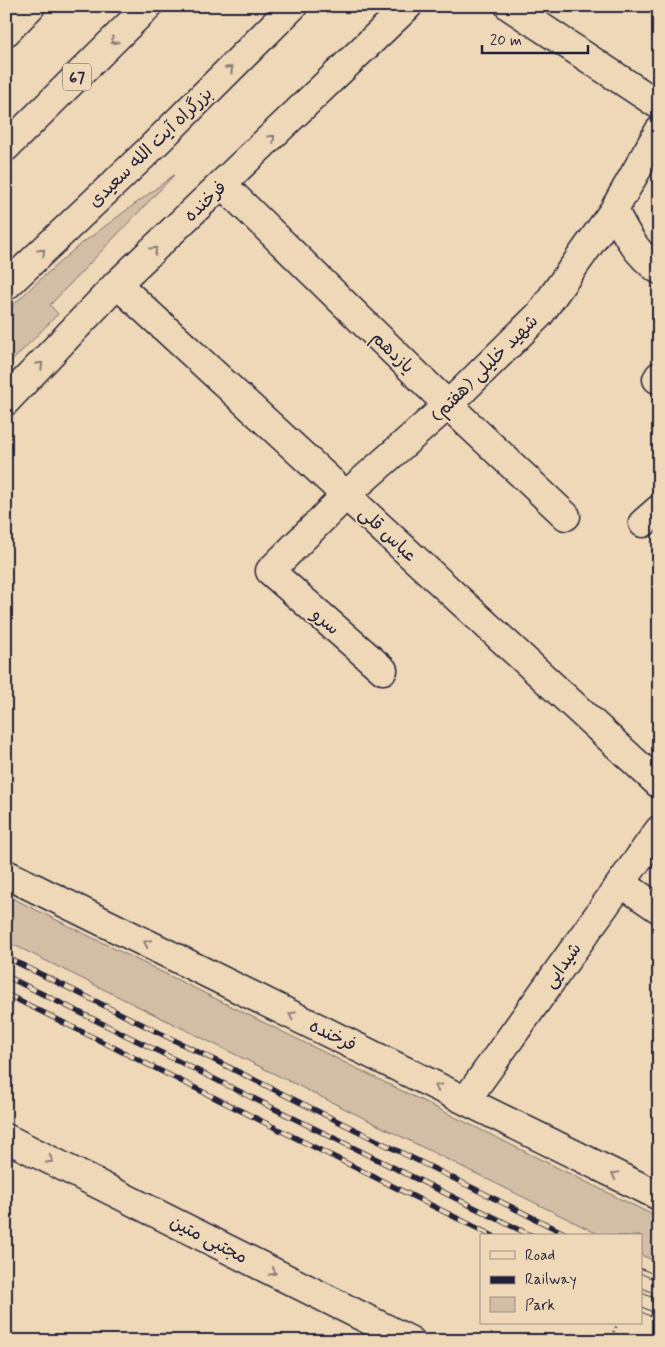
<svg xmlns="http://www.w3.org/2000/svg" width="665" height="1347" font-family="Mynerve,'Playpen Sans Arabic',sans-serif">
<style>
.green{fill:#d1bea5;stroke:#7a7070}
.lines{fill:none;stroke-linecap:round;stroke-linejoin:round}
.street-casing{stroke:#22223b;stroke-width:31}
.secondary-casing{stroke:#22223b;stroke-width:31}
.highway-casing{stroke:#22223b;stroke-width:31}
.path{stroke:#22223b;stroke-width:3;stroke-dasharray:1 4;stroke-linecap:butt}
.street{stroke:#efd8b7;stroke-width:28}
.secondary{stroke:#efd8b7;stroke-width:28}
.highway{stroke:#efd8b7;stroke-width:28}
.rail-casing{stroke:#22223b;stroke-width:5.5}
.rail{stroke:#efd8b7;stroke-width:4;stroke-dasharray:11;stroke-linecap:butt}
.oneway{stroke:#887d79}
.labels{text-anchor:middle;stroke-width:4;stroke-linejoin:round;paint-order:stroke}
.shield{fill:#efd8b7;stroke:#605960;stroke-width:1}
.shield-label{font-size:16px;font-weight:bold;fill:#22223b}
.street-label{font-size:18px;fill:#22223b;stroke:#efd8b7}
</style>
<rect width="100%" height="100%" fill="#efd8b7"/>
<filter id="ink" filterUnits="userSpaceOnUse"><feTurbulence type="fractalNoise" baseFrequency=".02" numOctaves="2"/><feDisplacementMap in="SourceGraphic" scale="10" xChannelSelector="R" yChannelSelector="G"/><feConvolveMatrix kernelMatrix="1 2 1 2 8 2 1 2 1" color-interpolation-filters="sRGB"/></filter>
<g filter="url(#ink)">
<path class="green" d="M174 175 50 305 58 314 6 367V312L35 284 77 247Z
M6 895 659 1218V1263L641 1255V1236H602L6 941Z"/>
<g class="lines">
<defs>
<path id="street" d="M509 6 659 105
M223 185 448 405 566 516
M614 210C625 233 637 255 659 270
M117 284 659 784
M657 379 659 376
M643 523 659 509
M383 670 270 571 346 495 448 405 540 314 614 210 659 131
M621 883 659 909
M466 1100 659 830"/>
<path id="secondary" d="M6 32 31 6
M6 401 117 284 408 6
M6 874 659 1196
M6 1138 411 1341"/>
<path id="highway" d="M6 147 148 6
M6 286 146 153 293 6"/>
</defs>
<use href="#street" class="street-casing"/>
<use href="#secondary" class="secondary-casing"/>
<use href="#highway" class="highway-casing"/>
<path class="path" d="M652 1256 659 1240
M609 1341 618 1323"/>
<use href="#street" class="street"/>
<use href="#secondary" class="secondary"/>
<use href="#highway" class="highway"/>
<defs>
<path id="rail" d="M6 957 570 1236
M6 976 532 1236
M6 994 493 1236
M641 1271 659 1279
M641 1290 659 1298
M641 1309 659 1318"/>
</defs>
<use href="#rail" class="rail-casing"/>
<use href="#rail" class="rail"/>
</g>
<defs><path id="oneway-chevron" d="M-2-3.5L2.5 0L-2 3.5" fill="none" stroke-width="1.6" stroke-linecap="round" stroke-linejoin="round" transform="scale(1.25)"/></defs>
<g class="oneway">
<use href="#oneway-chevron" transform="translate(114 41) rotate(135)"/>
<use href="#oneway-chevron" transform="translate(230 69) rotate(-45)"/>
<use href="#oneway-chevron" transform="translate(272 138) rotate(-44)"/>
<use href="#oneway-chevron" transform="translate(154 250) rotate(-43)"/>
<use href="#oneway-chevron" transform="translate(42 252) rotate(-43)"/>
<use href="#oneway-chevron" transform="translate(40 365) rotate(-46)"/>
<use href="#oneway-chevron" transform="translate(147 943) rotate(-154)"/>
<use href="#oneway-chevron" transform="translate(292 1015) rotate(-154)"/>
<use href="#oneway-chevron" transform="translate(438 1087) rotate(-154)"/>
<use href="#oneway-chevron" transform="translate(50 1160) rotate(27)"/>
<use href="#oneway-chevron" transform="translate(615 1175) rotate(-154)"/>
<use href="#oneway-chevron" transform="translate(273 1272) rotate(27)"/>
</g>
</g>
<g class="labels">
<rect class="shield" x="63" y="63.5" width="28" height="27" rx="4"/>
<g class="shield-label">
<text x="77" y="83">67</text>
</g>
<g class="street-label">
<text transform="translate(150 147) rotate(-44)" y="6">بزرگراه آیت الله سعیدی</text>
<text transform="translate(205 201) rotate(-43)" y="6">فرخنده</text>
<text transform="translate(393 352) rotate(44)" y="6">یازدهم</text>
<text transform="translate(484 368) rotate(-45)" y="6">شهید خلیلی (هفتم)</text>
<text transform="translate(388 534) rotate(43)" y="6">عباس قلی</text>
<text transform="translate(326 621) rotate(41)" y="6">سرو</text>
<text transform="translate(562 965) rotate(-54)" y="6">شیدایی</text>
<text transform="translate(333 1035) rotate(26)" y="6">فرخنده</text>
<text transform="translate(209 1239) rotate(27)" y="6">مجتبی متین</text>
</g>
</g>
<rect width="665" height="1347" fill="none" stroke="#efd8b7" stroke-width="25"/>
<rect x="12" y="12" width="640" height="1322" fill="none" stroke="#22223b" stroke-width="2" filter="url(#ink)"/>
<rect x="480" y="1234" width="162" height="90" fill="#efd8b7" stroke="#9d8f85"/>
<rect x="490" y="1251" width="25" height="8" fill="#efd8b7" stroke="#9d8f85"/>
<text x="525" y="1260" font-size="15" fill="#22223b">Road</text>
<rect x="490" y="1276" width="25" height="8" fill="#22223b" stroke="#9d8f85"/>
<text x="525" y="1284" font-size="15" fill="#22223b">Railway</text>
<rect x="490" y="1297" width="25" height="15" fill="#d1bea5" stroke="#9d8f85"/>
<text x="525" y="1310" font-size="15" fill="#22223b">Park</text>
<path d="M482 45v8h106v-8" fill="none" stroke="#22223b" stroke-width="2.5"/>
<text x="490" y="45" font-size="15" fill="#22223b" stroke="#efd8b7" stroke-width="4" paint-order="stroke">20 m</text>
</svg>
